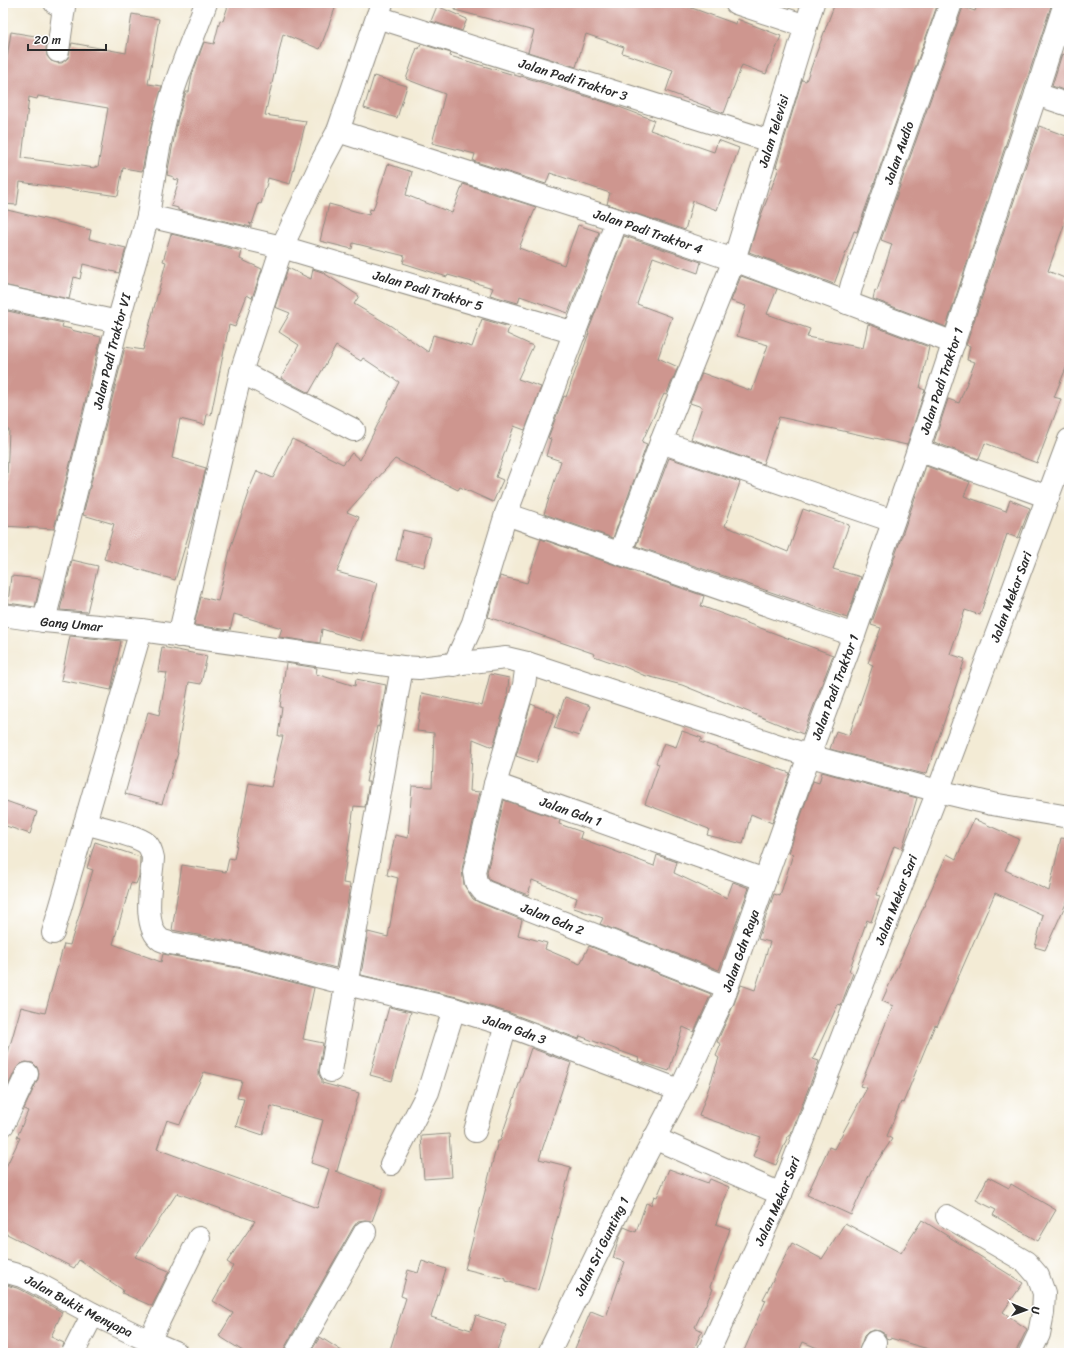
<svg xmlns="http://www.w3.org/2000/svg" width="1072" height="1356" font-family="Sriracha,sans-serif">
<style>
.building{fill:#ce968f;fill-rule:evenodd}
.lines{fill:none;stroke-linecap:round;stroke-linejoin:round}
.minor-casing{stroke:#8f8b80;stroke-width:24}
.minor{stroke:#fff;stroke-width:22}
.labels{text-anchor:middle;stroke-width:4;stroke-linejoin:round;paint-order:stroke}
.street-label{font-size:13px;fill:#2b2b2b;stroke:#fff}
</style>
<rect width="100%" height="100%" fill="#fff"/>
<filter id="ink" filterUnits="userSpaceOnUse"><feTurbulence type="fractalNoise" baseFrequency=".025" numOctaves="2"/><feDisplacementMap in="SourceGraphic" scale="8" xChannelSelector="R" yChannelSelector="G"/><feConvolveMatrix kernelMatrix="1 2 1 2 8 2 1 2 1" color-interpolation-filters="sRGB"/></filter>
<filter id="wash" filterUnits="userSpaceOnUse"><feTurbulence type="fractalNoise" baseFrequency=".012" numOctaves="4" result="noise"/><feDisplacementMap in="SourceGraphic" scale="16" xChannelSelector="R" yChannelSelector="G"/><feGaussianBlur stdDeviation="0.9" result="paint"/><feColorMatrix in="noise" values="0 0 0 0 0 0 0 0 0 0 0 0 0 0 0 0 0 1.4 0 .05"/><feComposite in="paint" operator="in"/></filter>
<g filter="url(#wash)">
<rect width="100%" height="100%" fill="#f3ebd5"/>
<g id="blocks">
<path class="building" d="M229 3H337L320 49 283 34 265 115 306 121 290 184 268 178 267 183 261 204 259 203 252 224 249 223 251 225V227L178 210V208L171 206 179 180 173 179 174 177 167 175 178 118 186 92H189L192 75 204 42 214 44 220 20 223 21Z
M456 3H678L736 24 737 19 781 36 766 74 742 65 724 113 666 91 673 70 622 53 624 47 586 34 576 67 528 52 534 31 455 10Z
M835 3H938L857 232 854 231 834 284 749 252 757 226 779 168 776 167 802 80 806 81Z
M978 3H1052L946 327 873 299 875 290 877 291 892 244 881 240 963 7 975 11Z
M437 6 467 19 462 31 431 21Z
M132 14 159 19 148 84 162 86 151 127 142 171 123 168 118 196 20 182 17 205 3 204V84L11 32 47 38 46 49 47 56 51 61 57 63H62L68 58 72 43 126 53ZM38 96 108 108 98 167 95 166V168L22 158 29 97 37 99Z
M421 44 451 53 450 56 521 77V76L611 104 654 120 650 130 714 152 718 140 739 148 717 210 693 201 685 230 607 204 610 193 550 173 546 184 473 161 475 154 432 143 445 94 406 79 417 48 419 49Z
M1062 54 1069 56V92L1052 86Z
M374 76 407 86 397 118 364 108Z
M1039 126 1069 137V211L1048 271 1069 280V361L1054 397 1061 399 1037 463 985 443 979 459 934 442 948 399 959 403 975 362 967 360 970 346 966 345Z
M388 164 412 172 406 195 452 213 463 184 536 207 519 248 564 265 578 225 599 232 568 313 520 296 518 303 490 295 493 288 448 275 447 277 403 263 405 256 353 243 352 249 320 241 329 204 369 215 370 209 373 210Z
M3 209 91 230 89 239 126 248 119 273 83 264 80 279 74 277 69 299 3 285Z
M171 234 242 251 240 259 262 269 252 298 247 295 235 327 229 325 211 415 207 414 205 425 180 419 172 458 206 468 193 520 175 580 104 559 114 524 83 515 125 347 143 350 166 262 163 261Z
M624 236 701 262 698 273 653 257 637 304 672 317 658 358 678 367 666 395 664 394 642 442 647 444 613 538 544 514 561 461 546 456 551 439 548 438 564 396 566 397 589 333 588 332Z
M288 268 311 279 313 269 322 272 359 296 354 304 391 326 428 352 433 335 472 347 482 319 509 327 507 334 533 346 518 379 541 387 525 430 514 426 496 477 503 480 493 502 460 487 458 490 395 459 347 512 359 517 337 572 377 583 361 641 322 629 320 643 279 637 282 628 234 614 230 630 194 625 201 597 218 601 231 546 249 493 248 492 257 471 273 478 292 439 343 464 352 453 360 460 399 382 363 358 361 361 336 346 309 393 281 378 299 345 279 332 290 313 275 307Z
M741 276 777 289 767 314 810 329 807 337 863 348 868 324 929 347 920 388 925 390 907 445 779 417 763 464 691 439 702 407 690 403 702 373 752 391 768 345 737 336 746 306 731 301Z
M3 310 63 323 62 327 71 329V330L101 337 54 529 3 526V478L7 479 9 430H3Z
M669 458 740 482 725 526 788 552 803 509 849 525 833 569 861 577 847 618 636 546Z
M926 466 970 482 964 496 1006 511 1010 500 1030 508 1018 538 1007 534 980 615 965 610 950 654 965 659 927 773H925L924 774 830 749 836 731 849 735 873 665 868 663 881 628 871 625Z
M403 530 431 537 424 567 396 560Z
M541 539 704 596 701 606 833 655 803 734 682 685 643 675 625 667 594 656 595 654 488 617 500 576 527 583Z
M72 560 98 566 87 612 60 610Z
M11 576 41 579 35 607 8 603Z
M70 636 121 641 111 690 61 680Z
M162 647 207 656 201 684 189 682 177 752 178 753 162 804 125 794 148 712 159 715 167 673 158 672Z
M286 663 317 668 316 674 355 686 356 679 386 685 379 725V727L377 726 366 782H369L365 807 354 806 343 883 350 884 348 900 336 968 249 945 172 930 182 865 226 872 229 858 234 859 249 783 271 787 283 736H278L282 707H280Z
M490 674 509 678 507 695H508L493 747 473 739 470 791 480 792 462 869 464 885 473 899 478 902 522 920 518 935 547 943 545 949 580 964 589 946 711 994 694 1032 683 1027 669 1071 638 1061 639 1058 580 1036 579 1039 510 1013 457 997 361 975 368 932 388 937 398 878 387 875 395 835 408 838 412 786 432 787 434 733 417 731 422 693 482 706Z
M565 697 590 706 579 736 554 728Z
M531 704 555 714 536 763 516 756Z
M682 731 702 738 700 742 790 773 772 823 751 814 743 844 707 835 709 829 645 804 659 764 656 763 664 743 676 747Z
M822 772 917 798 902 849 894 846 876 895 880 896 871 922 867 920 849 971 853 973 841 1005 838 1004 813 1059 819 1061 790 1136H788L776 1165 753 1156 761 1137 699 1116 719 1058 716 1056 721 1044 717 1042 734 1004 741 985 755 990 770 942 758 939 774 894 780 896 793 854 789 853 795 833 813 781 819 783Z
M3 800 37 812 30 834 3 825Z
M504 800 560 820 559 824 582 832 580 838 654 866 657 855 677 862 674 873 727 898 733 882 749 888 719 970 600 924 603 918 574 908 577 898 532 880 528 895 491 881 488 877 487 872Z
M974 819 1019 839 1005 870 1049 891 1061 838 1069 839V897L1045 950 1035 947 1043 915 995 893 937 1026 935 1025 903 1103 901 1102 887 1136 892 1139 871 1171 851 1215 807 1195 829 1147 834 1149 867 1088 860 1086 893 1006 882 1001 947 854 956 859Z
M95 842 140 857V859L139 876 136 884 131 883 113 944 161 962 163 954 243 969 314 988 303 1039 323 1043 319 1069V1075L322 1080V1083L359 1093 337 1171H335L384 1189 372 1221 365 1220 358 1221 354 1226 285 1347 284 1353H246L219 1336 233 1313 213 1301 233 1266 227 1262 255 1221 177 1193 135 1257 169 1271 152 1306 122 1293 123 1290 79 1260 74 1268 3 1232V1173L20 1138 17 1137 28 1111 24 1109 38 1079 39 1073 37 1067 33 1063 26 1062 20 1064 16 1069 3 1096V1070L21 1007 45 1013 64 944 70 945 93 870 87 868ZM204 1072 242 1081 237 1098 244 1099 236 1126 263 1135 271 1106 323 1120 311 1163 329 1169 317 1208 157 1149 167 1120 180 1124Z
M389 1007 411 1012 392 1081 370 1075Z
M531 1048 571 1063 539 1159 571 1167 538 1290 506 1281V1279L465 1269 498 1141H500Z
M449 1134 452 1177 424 1179 421 1136Z
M669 1169 708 1183 710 1179 729 1187 716 1224 730 1229 710 1287 713 1289 695 1327 702 1331 692 1353H573L591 1311 606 1317 625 1262 613 1258 620 1235 624 1227 636 1232 646 1203 651 1205 654 1196 657 1197Z
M988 1177 1009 1188 1011 1184 1056 1210 1038 1241 993 1215 996 1210 976 1200Z
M922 1220 1023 1283 1003 1312 1027 1329 1015 1353H942L890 1338 889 1339 886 1338 885 1334 880 1331 874 1330 868 1332 864 1336 858 1353H829L803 1342 798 1353H743L766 1300 763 1299 792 1243 822 1259 845 1223 901 1253Z
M422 1261 446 1269 431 1317 471 1330 476 1315 506 1325 496 1353H389L406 1298 401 1296 408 1270 418 1273Z
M3 1284 20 1289 62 1312 51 1337 64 1343 61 1353H3Z
M320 1337 345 1353H310Z"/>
</g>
</g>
<g filter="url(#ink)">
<use href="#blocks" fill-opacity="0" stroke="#8f8b80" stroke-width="1"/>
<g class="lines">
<defs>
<g id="minor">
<path d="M55 3 64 7 58 51"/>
<path d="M736 3 806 26"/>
<path d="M813 3 734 260 661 442 893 521"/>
<path id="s1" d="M377 17 770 141"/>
<path d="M1036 94 1069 105"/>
<path id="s2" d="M338 131 617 220 734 260 954 343"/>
<path d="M148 216C154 178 159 139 170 101 180 68 194 36 206 3"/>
<path d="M3 297 118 322"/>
<path id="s3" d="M847 303 852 284 951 3"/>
<path d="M241 372 354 430"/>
<path d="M918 450 1048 497"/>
<path d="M506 514 854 635"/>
<path d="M620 554 661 442"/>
<path id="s4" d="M3 615 44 621 141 630 402 667 419 668 506 658 527 663 810 756 938 791 992 804 1069 817"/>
<path id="s5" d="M44 621 118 322 148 216 282 247 575 333"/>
<path d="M179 636 241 372 282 247 322 161 338 131 382 3"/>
<path id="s6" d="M527 663 524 685 495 784 765 880"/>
<path d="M454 665 473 623 506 514 617 220"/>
<path id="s7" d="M495 784 474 872 476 882 483 891 727 987"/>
<path id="s8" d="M85 823C98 827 139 836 147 844 151 848 152 853 153 858 152 878 141 927 161 940 163 941 167 942 170 943L246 957 346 984 454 1009 506 1025 679 1090"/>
<path d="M53 933 141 630"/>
<path d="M331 1071 402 667"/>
<path d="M3 1125 27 1074"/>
<path d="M475 1131 506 1025"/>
<path d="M654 1138 781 1194"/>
<path d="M391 1164 428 1092 454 1009"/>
<path d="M947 1216 1026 1262 1038 1276 1044 1293 1043 1313 1039 1334 1030 1353"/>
<path id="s9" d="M3 1271 25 1277 93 1314 149 1341 177 1353"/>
<path d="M149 1341 199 1238"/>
<path d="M73 1353 93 1314"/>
<path d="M296 1353 365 1232"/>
<path id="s10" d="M549 1353 639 1168 684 1082 723 999 815 739 854 635 918 450 1036 94 1065 3"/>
<path id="s11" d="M708 1353 781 1194 938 791 1069 440"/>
<path d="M870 1353 875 1342"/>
</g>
</defs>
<use href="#minor" class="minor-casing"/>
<use href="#minor" class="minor"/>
</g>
</g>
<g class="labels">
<g class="street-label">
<text dy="5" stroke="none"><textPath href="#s1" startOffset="206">Jalan Padi Traktor 3</textPath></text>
<text transform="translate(773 131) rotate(-73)" y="5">Jalan Televisi</text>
<text dy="5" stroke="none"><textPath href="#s3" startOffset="159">Jalan Audio</textPath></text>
<text dy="5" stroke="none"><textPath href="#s2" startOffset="326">Jalan Padi Traktor 4</textPath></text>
<text dy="5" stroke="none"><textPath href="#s5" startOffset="708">Jalan Padi Traktor 5</textPath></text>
<text dy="5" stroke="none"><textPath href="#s5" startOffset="278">Jalan Padi Traktor VI</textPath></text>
<text dy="5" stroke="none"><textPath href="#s10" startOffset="1050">Jalan Padi Traktor 1</textPath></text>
<text dy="5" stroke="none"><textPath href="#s11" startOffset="815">Jalan Mekar Sari</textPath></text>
<text dy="5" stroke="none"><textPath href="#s4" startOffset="69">Gang Umar</textPath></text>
<text dy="5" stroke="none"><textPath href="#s10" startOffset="726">Jalan Padi Traktor 1</textPath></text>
<text dy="5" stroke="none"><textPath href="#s6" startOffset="206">Jalan Gdn 1</textPath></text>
<text dy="5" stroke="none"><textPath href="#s11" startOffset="491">Jalan Mekar Sari</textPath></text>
<text dy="5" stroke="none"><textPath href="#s7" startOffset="187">Jalan Gdn 2</textPath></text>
<text dy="5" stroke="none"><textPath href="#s10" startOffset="446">Jalan Gdn Raya</textPath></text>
<text dy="5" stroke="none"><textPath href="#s8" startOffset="532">Jalan Gdn 3</textPath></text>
<text dy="5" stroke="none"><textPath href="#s11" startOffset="167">Jalan Mekar Sari</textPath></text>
<text dy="5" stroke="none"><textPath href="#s10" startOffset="119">Jalan Sri Gunting 1</textPath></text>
<text dy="5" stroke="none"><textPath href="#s9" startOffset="84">Jalan Bukit Menyapa</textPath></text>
</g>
</g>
<rect width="1072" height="1356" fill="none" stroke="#fff" stroke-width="16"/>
<g transform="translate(1026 1310) rotate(92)" stroke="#ffffff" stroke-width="3" paint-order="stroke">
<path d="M0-3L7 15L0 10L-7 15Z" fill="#2b2b2b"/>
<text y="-6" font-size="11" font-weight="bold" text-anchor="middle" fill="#2b2b2b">U</text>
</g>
<path d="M28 44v6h78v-6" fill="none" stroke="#2b2b2b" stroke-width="2"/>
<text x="34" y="44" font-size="12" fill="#2b2b2b" stroke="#ffffff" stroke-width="3" paint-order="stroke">20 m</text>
</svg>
